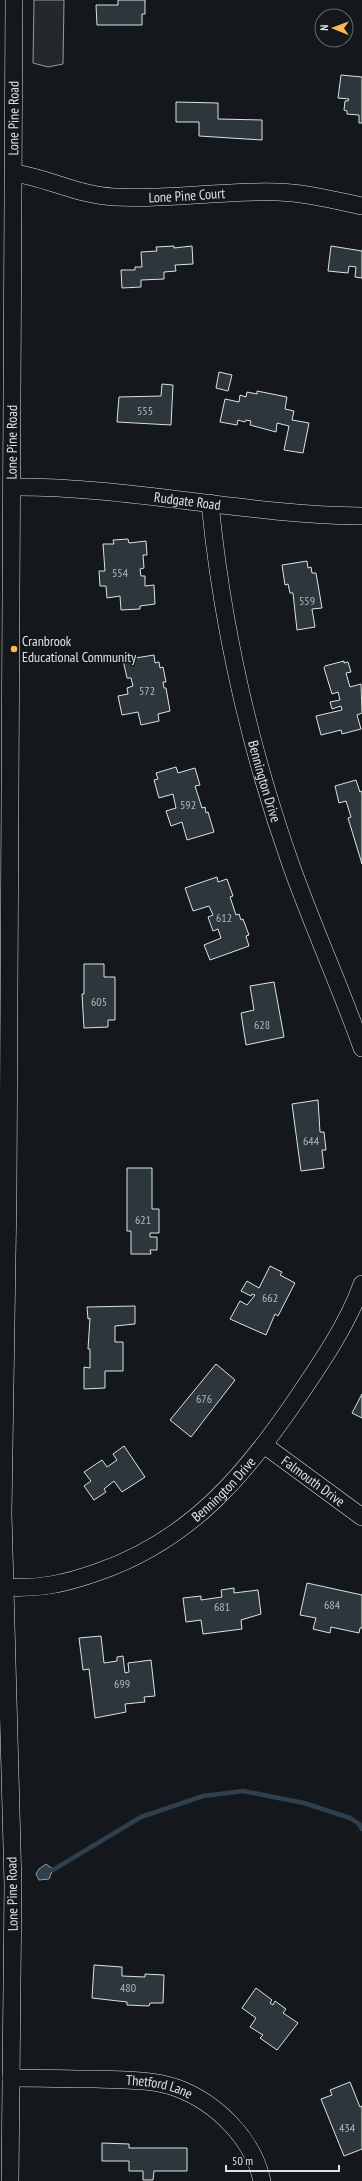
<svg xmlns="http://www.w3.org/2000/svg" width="362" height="2181" font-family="'PT Sans Narrow',sans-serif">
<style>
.parking{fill:#24282b;stroke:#939e99}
.water{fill:#2f3f4d;stroke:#939e99}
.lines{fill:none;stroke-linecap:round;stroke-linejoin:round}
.stream{stroke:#2f3f4d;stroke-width:4.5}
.building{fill:#2c363c;stroke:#d8e6dc}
.minor-casing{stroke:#d8e6dc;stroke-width:18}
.minor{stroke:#14181c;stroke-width:17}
.poi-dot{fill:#ffb74d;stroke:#14181c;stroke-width:1.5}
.labels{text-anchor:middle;stroke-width:3;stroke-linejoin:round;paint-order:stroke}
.number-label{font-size:12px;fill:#adbab4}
.street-label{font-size:14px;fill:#d8e6dc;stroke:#14181c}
.poi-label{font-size:14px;fill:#d8e6dc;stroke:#14181c;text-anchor:start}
</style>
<rect width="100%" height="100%" fill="#14181c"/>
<path class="parking" d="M34 0H64L63 64 48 67 33 63Z"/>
<path class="water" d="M46 1864 53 1869 49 1879 39 1880 36 1874 39 1869Z"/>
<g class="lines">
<path class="stream" d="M53 1870 141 1817 203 1796 243 1791 304 1803 350 1818 359 1824 362 1829"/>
</g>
<path class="building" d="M118 0H145V14H142V25H97L96 5H118Z
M341 75 362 77V123H359V115L347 114V111L344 110 345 101H348L349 99 338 98Z
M176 102 218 103V119L262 120V140L199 136V122H176Z
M174 246V248L192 246 193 264 175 265 176 271 164 272V279L141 280V287L122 288 121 270H135V267H142L141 252 157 251 156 247Z
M331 246 362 251V278L355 277 356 267 349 266 348 273 328 271Z
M219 372 232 375 228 391 216 388Z
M162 384 173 385 171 425 117 422 119 397 161 396Z
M257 391 287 397 285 409 294 411 292 420 309 423 303 453 284 450 289 426 277 423 276 432 250 425 251 421 246 420 245 422 238 420 237 425 220 422 225 399 239 402 240 395 246 397 247 392 257 394Z
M128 539 129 543 146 541 147 555H143L144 568 140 569 141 576H145V586L154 585 155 604 140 606V609L121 610 120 596 107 598 106 586H100L99 571H105L103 544H114L113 540Z
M307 561 308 568 311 567 312 573H316L322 608 312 609 315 627 297 630 293 593H290L288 584 285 585 282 565Z
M154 655 155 663 159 662 160 668 163 667 166 682H163L164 688H166L170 711 158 714 159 721 141 725 138 712 122 715 118 696 128 694 127 688 133 686 131 678H127L123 660Z
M344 661V663L348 662 351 672 346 673 350 687 361 684 362 713 357 715 361 729 342 734 341 730 321 735 316 716 342 710 341 706 332 709 330 702 340 700 338 692 332 694 324 668 325 666Z
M176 767 178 773 195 768 200 785 195 786 202 808 205 807 206 813 208 812 214 832 187 840 182 822 171 826 166 811 176 808 173 794 159 798 154 780 158 779 156 773Z
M356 780 360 792 362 791V864L348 818 351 817 346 801 339 803 335 786Z
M217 877 218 882 227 879 233 896 230 897 236 915 239 914 241 920 243 919 249 935 246 936 249 946 210 960 204 945 221 938 218 929 213 931 208 917 213 915 209 906 193 911 185 888Z
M84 964H104V977H115V1020H108V1027L84 1028 82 994H84Z
M274 982 284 1037 246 1045 241 1013 254 1010 250 986Z
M318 1100 320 1132H324L326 1150H322L324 1168 301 1171 292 1104Z
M127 1168H152V1209H159V1233H150V1237H157V1250H150L151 1254H131V1231H127Z
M270 1266 282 1272 280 1275 295 1283 278 1316 275 1314 266 1335 230 1319 240 1301 247 1305 255 1295 252 1294 251 1296 241 1291 247 1281 259 1288Z
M135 1306V1324L115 1326V1342H123V1371H105V1388L84 1389V1367L90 1368V1349H88L90 1318 88 1319 87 1307Z
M216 1364 235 1380 191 1437 170 1420Z
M362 1394V1418L352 1413Z
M124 1446 145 1477 122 1492 114 1481 104 1489 106 1492 94 1500 84 1486 91 1481 84 1472 102 1460 107 1467 117 1460 113 1454Z
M307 1583 362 1595V1628H360L359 1633 331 1627 330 1633 313 1629 316 1618 300 1615Z
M234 1588V1593L258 1590 261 1614 241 1620 242 1629 203 1634 201 1620 186 1622 183 1598 201 1596V1600L222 1597 221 1590Z
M101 1636 104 1663 117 1661V1657L123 1656 125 1673 129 1672 128 1663 151 1660 155 1696 144 1697 145 1702 125 1704 126 1712 95 1718 89 1669 83 1670 79 1638Z
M94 1965 122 1967V1976L145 1977V1974L164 1975 163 2003H150L149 2006 127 2005V2002L92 1998Z
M256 1988 272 2000 270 2003 273 2005 275 2001 286 2009 283 2013 298 2023 277 2050 260 2038 263 2035 250 2027 256 2018 242 2008Z
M350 2082 360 2107 362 2106V2149L344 2156 321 2099 332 2095 330 2090Z
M102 2143 129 2144V2148H187V2171H154L153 2180H143V2171H129V2161H102Z"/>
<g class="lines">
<defs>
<g id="minor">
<path id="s1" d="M14 173C48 178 77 195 114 197 169 200 223 190 278 192 306 193 334 200 362 206"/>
<path id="s2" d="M12 487C129 486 245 515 362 516"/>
<path id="s3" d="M210 503C222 625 250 749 291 865 313 927 340 986 362 1048"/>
<path id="s4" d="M264 1445 362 1517"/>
<path id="s5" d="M4 1587C40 1589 64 1584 98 1572 191 1540 247 1473 300 1394 323 1360 348 1323 362 1284"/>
<path id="s6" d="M11 2078C39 2078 68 2079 96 2079 123 2080 152 2079 177 2088 217 2103 253 2139 262 2181"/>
<path id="s7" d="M10 2181 13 1885 3 1513 8 1194 14 0"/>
</g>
</defs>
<use href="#minor" class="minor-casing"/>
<use href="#minor" class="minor"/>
</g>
<circle class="poi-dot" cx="14" cy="649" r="4"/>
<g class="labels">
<g class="number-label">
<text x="145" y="415">555</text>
<text x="120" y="577">554</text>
<text x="307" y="605">559</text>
<text x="147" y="695">572</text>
<text x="188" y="809">592</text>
<text x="224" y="922">612</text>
<text x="99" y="1006">605</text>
<text x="262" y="1029">628</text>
<text x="311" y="1145">644</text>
<text x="143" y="1224">621</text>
<text x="270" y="1302">662</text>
<text x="204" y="1403">676</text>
<text x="332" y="1609">684</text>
<text x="222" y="1611">681</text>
<text x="122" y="1688">699</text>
<text x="128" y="1992">480</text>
<text x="347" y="2132">434</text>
</g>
<g class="street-label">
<text dy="5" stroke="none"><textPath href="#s7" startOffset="2063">Lone Pine Road</textPath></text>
<text dy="5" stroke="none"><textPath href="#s1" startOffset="176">Lone Pine Court</textPath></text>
<text dy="5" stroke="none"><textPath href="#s7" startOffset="1739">Lone Pine Road</textPath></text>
<text dy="5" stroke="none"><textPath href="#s2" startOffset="176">Rudgate Road</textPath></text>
<text dy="5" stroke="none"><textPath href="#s3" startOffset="284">Bennington Drive</textPath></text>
<text dy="5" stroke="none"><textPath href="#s4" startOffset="61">Falmouth Drive</textPath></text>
<text dy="5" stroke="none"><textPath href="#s5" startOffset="248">Bennington Drive</textPath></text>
<text transform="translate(12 1894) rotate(-91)" y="5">Lone Pine Road</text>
<text dy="5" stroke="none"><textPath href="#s6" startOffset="149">Thetford Lane</textPath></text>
</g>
<g class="poi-label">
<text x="22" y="646">Cranbrook<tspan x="22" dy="16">Educational Community</tspan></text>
</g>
</g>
<g transform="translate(334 28) rotate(271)"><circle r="19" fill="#14181c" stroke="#626a69"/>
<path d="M0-3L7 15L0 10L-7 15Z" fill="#ffb74d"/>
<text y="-6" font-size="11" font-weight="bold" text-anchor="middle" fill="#d8e6dc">N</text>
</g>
<path d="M226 2165v6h113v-6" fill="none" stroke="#d8e6dc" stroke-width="2"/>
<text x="232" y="2165" font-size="12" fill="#d8e6dc" stroke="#14181c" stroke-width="3" paint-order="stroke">50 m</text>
</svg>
